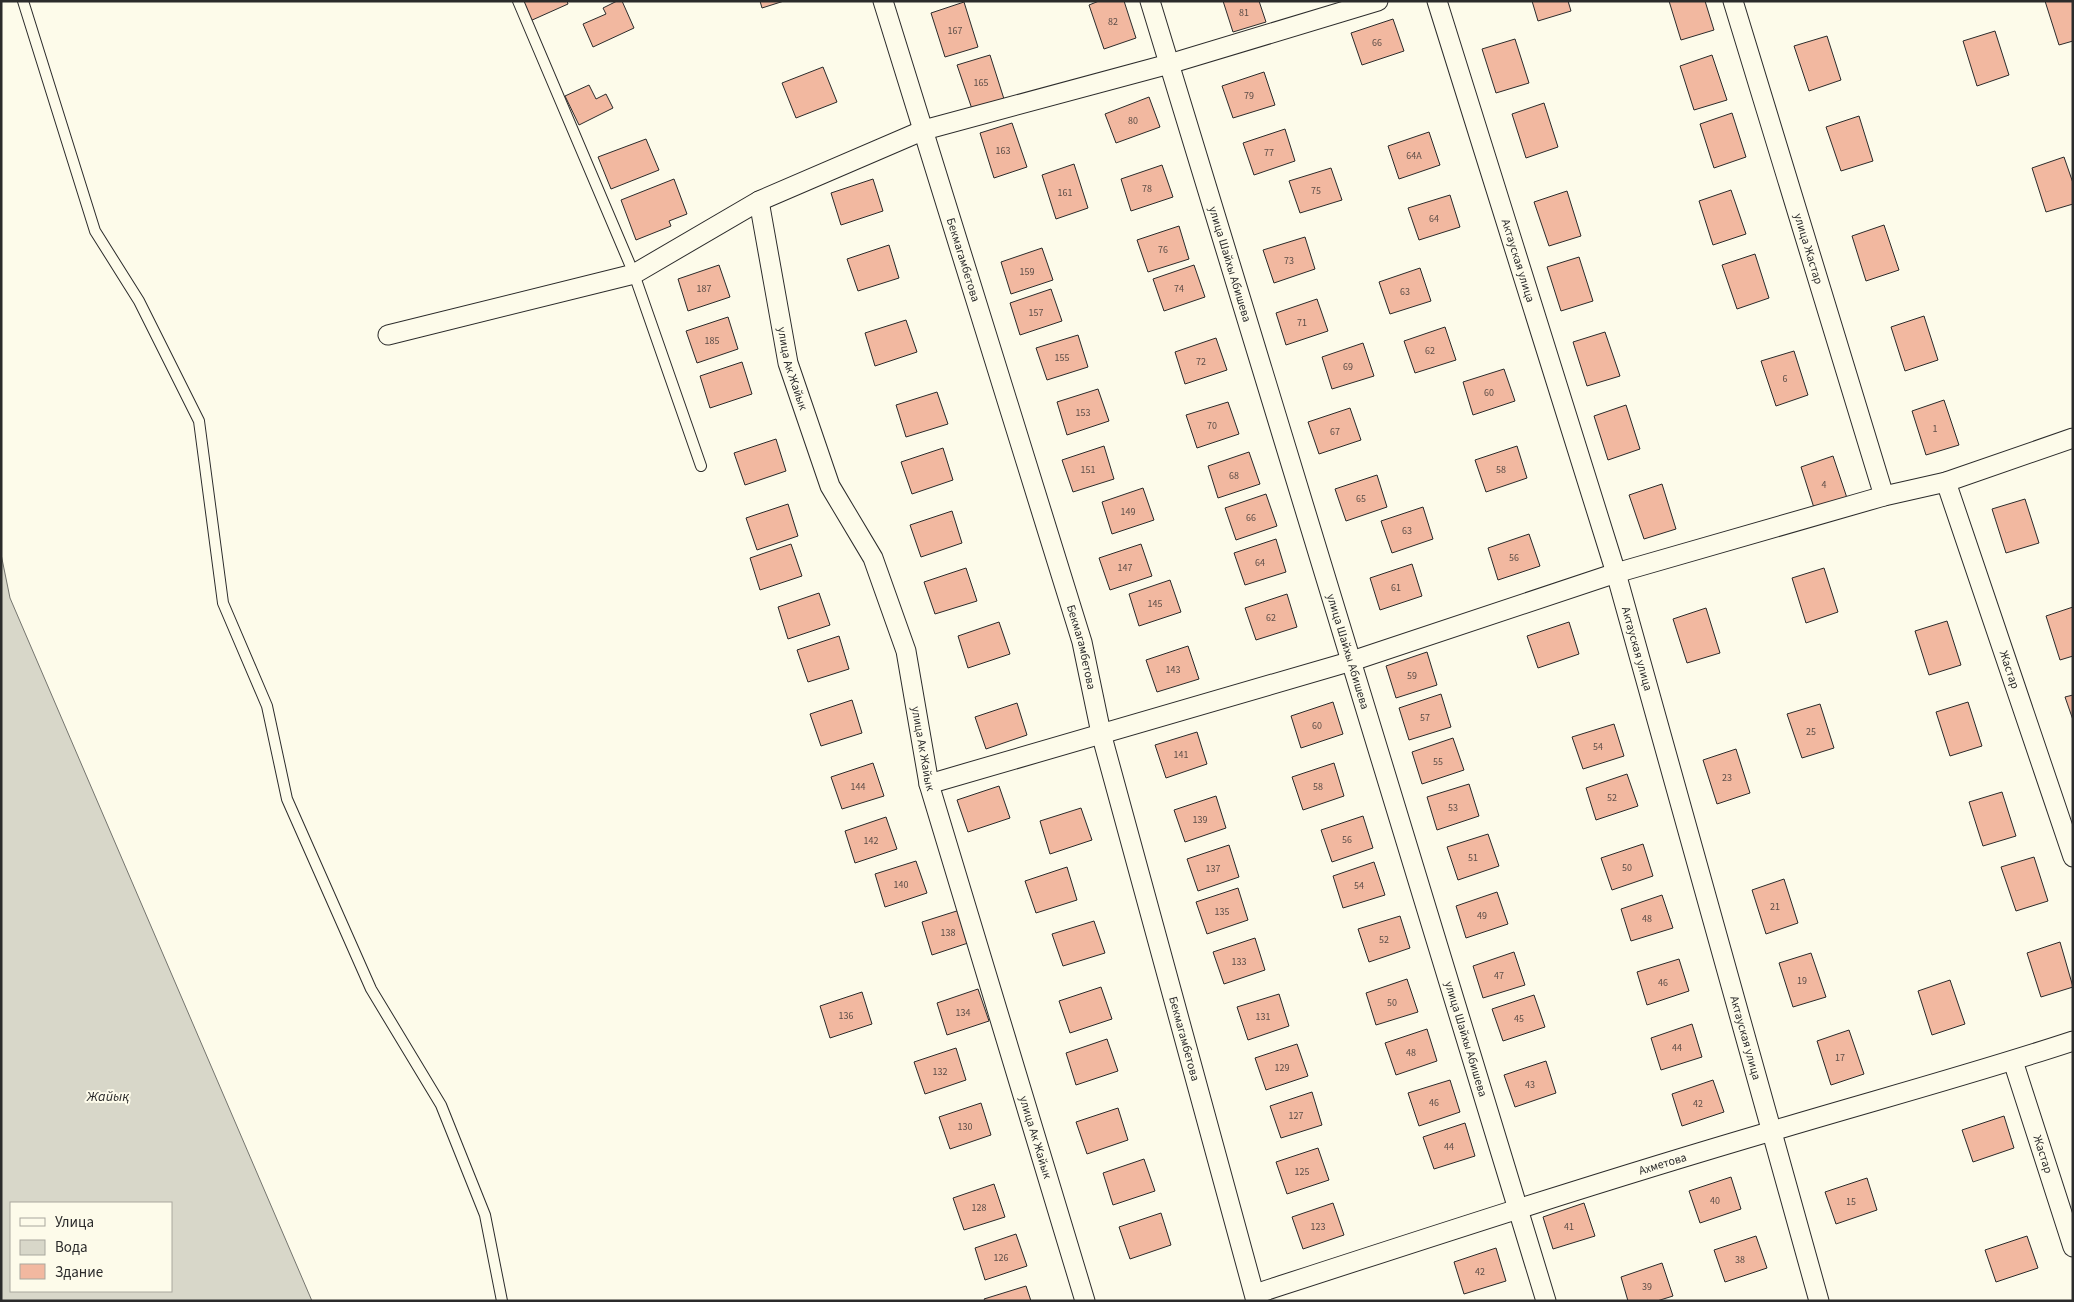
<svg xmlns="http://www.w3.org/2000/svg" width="2074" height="1302" font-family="'Source Sans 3',sans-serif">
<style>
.water{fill:#d8d7c9;stroke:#74746e;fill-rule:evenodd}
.building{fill:#f2b8a0;stroke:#2b2b2b}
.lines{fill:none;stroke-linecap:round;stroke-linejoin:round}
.service-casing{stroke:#2b2b2b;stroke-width:12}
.minor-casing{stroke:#2b2b2b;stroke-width:21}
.service{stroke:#fdfbea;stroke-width:10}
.minor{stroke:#fdfbea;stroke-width:19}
.labels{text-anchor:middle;stroke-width:4;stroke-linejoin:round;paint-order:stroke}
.number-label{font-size:10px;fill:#5d4e48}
.street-label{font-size:12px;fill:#2b2b2b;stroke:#fdfbea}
.water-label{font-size:14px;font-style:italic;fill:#2b2b2b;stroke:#fdfbea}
</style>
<rect width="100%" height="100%" fill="#fdfbea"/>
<path class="water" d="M1 554 10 598 312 1301H1ZM11 1203H171V1291H11Z"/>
<path class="building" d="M522 1H567L568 4 530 21Z
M617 1H622L634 28 593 47 583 24 606 14 603 8Z
M760 1H784L762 8Z
M1099 1H1124L1136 38 1104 49 1089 5Z
M1223 1H1259L1266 22 1233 32Z
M1532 1H1568L1571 11 1538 21Z
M1669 1H1705L1714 30 1681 40Z
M2045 1H2073V41L2059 45Z
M964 2 978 47 945 57 931 13Z
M1393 19 1404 51 1362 65 1351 33Z
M1995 31 2009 75 1977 86 1963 41Z
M1827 36 1841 80 1809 91 1794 46Z
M1515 39 1529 83 1496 93 1482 49Z
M990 55 1004 99 972 109 957 65Z
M1712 55 1727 100 1694 110 1680 66Z
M823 67 837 102 796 118 782 83Z
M1264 72 1275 105 1233 118 1222 86Z
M589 85 596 99 606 94 613 108 579 125 565 96Z
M1149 97 1160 127 1116 143 1105 114Z
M1544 103 1558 147 1526 158 1512 114Z
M1732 113 1746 157 1714 168 1700 124Z
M1859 116 1873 161 1841 171 1826 127Z
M1012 123 1027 167 994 178 980 133Z
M1285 129 1295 161 1254 175 1243 143Z
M1429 132 1440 165 1399 179 1388 146Z
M646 139 659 170 611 189 598 157Z
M2064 157 2073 183V204L2046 212 2032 168Z
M1074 164 1088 208 1056 219 1042 175Z
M1162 165 1173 197 1131 211 1121 179Z
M1331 168 1342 200 1300 213 1289 181Z
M674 179 687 214 669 221 671 226 636 240 621 200Z
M873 179 883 211 841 225 831 193Z
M1731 190 1746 234 1713 245 1699 201Z
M1567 191 1581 236 1549 246 1534 202Z
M1450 195 1460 227 1419 240 1408 208Z
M1884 225 1899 270 1866 281 1852 236Z
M1179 226 1189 259 1148 272 1137 240Z
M1305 237 1315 269 1274 283 1263 250Z
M889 245 899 278 858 291 847 259Z
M1042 248 1053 280 1011 294 1001 262Z
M1755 254 1769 298 1737 309 1722 265Z
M1579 257 1593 301 1561 311 1547 267Z
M719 265 730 297 688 311 678 279Z
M1194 265 1205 297 1164 311 1153 279Z
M1420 268 1431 301 1390 314 1379 282Z
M1051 289 1062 321 1020 335 1010 303Z
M1317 299 1328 331 1286 345 1276 313Z
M1924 316 1938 360 1905 371 1891 327Z
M728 317 738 349 697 363 686 331Z
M906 320 917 352 875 366 865 333Z
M1445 327 1456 360 1415 373 1404 341Z
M1605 332 1620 376 1587 386 1573 342Z
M1078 335 1088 367 1047 380 1036 348Z
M1216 338 1227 370 1185 384 1175 352Z
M1363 343 1374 376 1332 389 1322 357Z
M1794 351 1808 395 1776 406 1761 361Z
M742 362 752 394 710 408 700 376Z
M1504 369 1515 401 1473 415 1463 382Z
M1098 389 1109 421 1067 435 1057 402Z
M937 392 948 424 906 437 896 405Z
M1944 400 1959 445 1926 455 1912 411Z
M1228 402 1239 434 1197 448 1186 415Z
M1626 405 1640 449 1608 460 1594 416Z
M1350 408 1361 440 1319 454 1308 422Z
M776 439 786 471 745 485 734 453Z
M1104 446 1114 479 1073 492 1062 460Z
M1517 446 1527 478 1486 492 1475 460Z
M943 448 953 480 912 494 901 462Z
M1249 452 1260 484 1218 498 1208 466Z
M1833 456 1848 501 1815 511 1801 467Z
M1377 475 1387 507 1346 521 1335 489Z
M1662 484 1676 529 1644 539 1629 495Z
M1143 488 1154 520 1112 534 1102 502Z
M1266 494 1277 526 1236 540 1225 508Z
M2025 499 2039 543 2006 553 1992 509Z
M788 504 798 536 757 550 746 518Z
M1423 507 1433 539 1392 553 1381 521Z
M952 511 962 543 921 557 910 525Z
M1529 534 1540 566 1498 580 1488 548Z
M1276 539 1286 572 1245 585 1234 553Z
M791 544 802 576 760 590 750 558Z
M1141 544 1152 576 1110 590 1099 558Z
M1412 564 1422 596 1380 610 1370 578Z
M966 568 977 601 935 614 924 582Z
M1824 568 1838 612 1806 623 1792 578Z
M1170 580 1181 612 1139 626 1129 594Z
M819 593 830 625 788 639 778 607Z
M1287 594 1297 627 1256 640 1245 608Z
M2073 607V656L2060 660 2046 616Z
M1706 608 1720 653 1687 663 1673 619Z
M1947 621 1961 665 1929 675 1915 631Z
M999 622 1010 654 968 668 958 636Z
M1569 622 1579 654 1538 668 1527 636Z
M839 636 849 669 808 682 797 650Z
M1188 646 1199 679 1157 692 1146 660Z
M1427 652 1437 685 1396 698 1386 666Z
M1441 694 1451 727 1409 740 1399 708Z
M2073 695V720L2065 697Z
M852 700 862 733 821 746 810 714Z
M1333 702 1343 734 1301 748 1291 716Z
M1968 702 1982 746 1950 756 1936 712Z
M1017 703 1027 735 986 749 975 717Z
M1820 704 1834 748 1802 758 1787 714Z
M1614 724 1624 756 1583 769 1572 737Z
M1197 732 1207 764 1166 778 1155 745Z
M1453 738 1464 770 1422 784 1412 752Z
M1736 749 1750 793 1717 804 1703 760Z
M873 763 884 796 842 809 831 777Z
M1334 763 1344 796 1303 810 1292 777Z
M1627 774 1638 806 1596 820 1586 788Z
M1469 784 1479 816 1437 830 1427 797Z
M999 786 1010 818 968 832 957 800Z
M2002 792 2016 836 1983 846 1969 802Z
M1216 796 1226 828 1185 842 1174 810Z
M1081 808 1092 840 1050 854 1040 821Z
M1363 816 1373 848 1332 862 1321 830Z
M886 817 897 849 855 863 845 831Z
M1488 834 1499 866 1458 880 1447 847Z
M1643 844 1653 876 1612 890 1601 858Z
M1229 845 1239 877 1198 891 1187 859Z
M2034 857 2048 901 2016 911 2001 867Z
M916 861 927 893 885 907 875 874Z
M1374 862 1385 895 1343 908 1333 876Z
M1067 867 1077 900 1036 913 1025 881Z
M1784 879 1798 923 1766 934 1752 890Z
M1238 888 1248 920 1207 934 1196 902Z
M1497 892 1508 924 1466 938 1456 906Z
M1662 895 1673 928 1631 941 1621 909Z
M963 909 974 941 932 955 922 922Z
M1400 916 1410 948 1369 962 1358 929Z
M1094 921 1105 953 1063 966 1052 934Z
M1255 938 1265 970 1224 984 1213 952Z
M2060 942 2073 987 2041 997 2027 953Z
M1514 952 1525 985 1483 998 1473 966Z
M1811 953 1826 997 1793 1007 1779 963Z
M1679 959 1689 991 1647 1005 1637 972Z
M1407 979 1418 1012 1376 1025 1366 993Z
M1950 980 1965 1024 1932 1035 1918 991Z
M1101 987 1112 1019 1070 1033 1059 1001Z
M978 989 989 1021 947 1035 937 1003Z
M862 992 872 1024 830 1038 820 1006Z
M1279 994 1289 1026 1248 1040 1237 1007Z
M1534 995 1545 1027 1503 1041 1492 1009Z
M1692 1024 1702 1057 1661 1070 1651 1038Z
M1427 1029 1437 1061 1396 1075 1385 1043Z
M1849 1030 1864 1074 1831 1085 1817 1041Z
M1107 1039 1118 1071 1076 1085 1066 1053Z
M1297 1044 1308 1076 1266 1090 1255 1058Z
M956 1048 966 1080 925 1094 914 1062Z
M1546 1061 1556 1093 1515 1107 1504 1075Z
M1450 1080 1460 1112 1419 1126 1408 1093Z
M1713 1080 1724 1112 1682 1126 1672 1094Z
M1312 1092 1322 1125 1281 1138 1270 1106Z
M981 1103 991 1135 950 1149 939 1117Z
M1118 1108 1128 1140 1087 1154 1076 1122Z
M2004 1116 2014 1148 1973 1162 1962 1130Z
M1465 1123 1475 1156 1434 1169 1423 1137Z
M1318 1148 1329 1180 1287 1194 1276 1162Z
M1144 1159 1155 1191 1113 1205 1103 1173Z
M1731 1177 1741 1209 1700 1223 1689 1191Z
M1867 1178 1877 1210 1836 1224 1825 1192Z
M994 1184 1005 1217 964 1230 953 1198Z
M1333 1203 1344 1235 1303 1249 1292 1217Z
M1584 1203 1595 1236 1553 1249 1543 1217Z
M1161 1213 1171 1245 1130 1259 1119 1227Z
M1016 1234 1027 1266 985 1280 975 1248Z
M1756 1236 1767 1268 1725 1282 1714 1250Z
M2027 1236 2038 1268 1996 1282 1985 1250Z
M1496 1248 1506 1281 1464 1294 1454 1262Z
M1662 1263 1673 1296 1657 1301H1628L1621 1277Z
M1026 1286 1031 1301H985L984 1299Z"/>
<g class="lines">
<defs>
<path id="service" d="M23 1 95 231 139 301 199 421 223 603 267 706 287 799 371 989 441 1105 485 1215 502 1301
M518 1 634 274 701 466"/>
<g id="minor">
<path id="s1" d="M883 1 1082 642 1101 733 1256 1301"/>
<path id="s2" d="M1150 1 1546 1301"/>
<path id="s3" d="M1437 1 1616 573 1819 1301"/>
<path id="s4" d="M1733 1 1884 496"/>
<path id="s5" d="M759 201 788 363 830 486 873 558 906 651 929 784 1085 1301"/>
<path d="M388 335 634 274 759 201 924 130 1169 64 1378 1"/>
<path id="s6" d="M1946 482 2073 857"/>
<path d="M929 784 1352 661 1616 573 1884 496 1946 482 2073 438"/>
<path id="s7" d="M2013 1061 2073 1247"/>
<path id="s8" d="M1255 1294C1427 1238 1598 1182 1772 1131 1872 1101 1973 1074 2073 1041"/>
</g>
</defs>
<use href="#service" class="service-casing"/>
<use href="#minor" class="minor-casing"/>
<use href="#service" class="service"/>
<use href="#minor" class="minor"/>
</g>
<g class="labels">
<g class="number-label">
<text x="1244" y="16">81</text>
<text x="1113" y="25">82</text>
<text x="955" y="34">167</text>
<text x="1377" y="46">66</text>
<text x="981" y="86">165</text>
<text x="1249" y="99">79</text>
<text x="1133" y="124">80</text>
<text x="1003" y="154">163</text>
<text x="1269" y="156">77</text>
<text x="1414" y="159">64А</text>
<text x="1147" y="192">78</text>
<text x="1316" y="194">75</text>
<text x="1065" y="196">161</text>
<text x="1434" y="222">64</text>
<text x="1163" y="253">76</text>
<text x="1289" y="264">73</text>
<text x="1027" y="275">159</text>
<text x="704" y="292">187</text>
<text x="1179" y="292">74</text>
<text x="1405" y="295">63</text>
<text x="1036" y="316">157</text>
<text x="1302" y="326">71</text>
<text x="712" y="344">185</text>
<text x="1430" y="354">62</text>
<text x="1062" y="361">155</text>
<text x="1201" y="365">72</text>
<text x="1348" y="370">69</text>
<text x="1785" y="382">6</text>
<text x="1489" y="396">60</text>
<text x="1083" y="416">153</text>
<text x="1212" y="429">70</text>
<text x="1935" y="432">1</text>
<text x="1335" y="435">67</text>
<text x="1088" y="473">151</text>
<text x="1501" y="473">58</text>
<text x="1234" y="479">68</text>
<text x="1824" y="488">4</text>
<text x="1361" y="502">65</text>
<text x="1128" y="515">149</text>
<text x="1251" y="521">66</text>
<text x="1407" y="534">63</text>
<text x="1514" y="561">56</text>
<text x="1260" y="566">64</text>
<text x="1125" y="571">147</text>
<text x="1396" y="591">61</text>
<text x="1155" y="607">145</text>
<text x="1271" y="621">62</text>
<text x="1173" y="673">143</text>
<text x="1412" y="679">59</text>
<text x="1425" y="721">57</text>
<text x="1317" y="729">60</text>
<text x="1811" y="735">25</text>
<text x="1598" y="750">54</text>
<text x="1181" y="758">141</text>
<text x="1438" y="765">55</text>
<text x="1727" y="781">23</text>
<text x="858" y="790">144</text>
<text x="1318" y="790">58</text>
<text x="1612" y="801">52</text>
<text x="1453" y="811">53</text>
<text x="1200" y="823">139</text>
<text x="1347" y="843">56</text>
<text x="871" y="844">142</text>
<text x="1473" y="861">51</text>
<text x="1627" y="871">50</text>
<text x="1213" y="872">137</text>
<text x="901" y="888">140</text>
<text x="1359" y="889">54</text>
<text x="1775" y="910">21</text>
<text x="1222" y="915">135</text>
<text x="1482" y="919">49</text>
<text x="1647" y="922">48</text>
<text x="948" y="936">138</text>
<text x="1384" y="943">52</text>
<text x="1239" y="965">133</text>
<text x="1499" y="979">47</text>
<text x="1802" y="984">19</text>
<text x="1663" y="986">46</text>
<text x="1392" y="1006">50</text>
<text x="963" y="1016">134</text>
<text x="846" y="1019">136</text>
<text x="1263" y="1020">131</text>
<text x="1519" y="1022">45</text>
<text x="1677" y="1051">44</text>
<text x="1411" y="1056">48</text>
<text x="1840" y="1061">17</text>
<text x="1282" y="1071">129</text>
<text x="940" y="1075">132</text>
<text x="1530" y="1088">43</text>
<text x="1434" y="1106">46</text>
<text x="1698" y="1107">42</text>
<text x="1296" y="1119">127</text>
<text x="965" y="1130">130</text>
<text x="1449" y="1150">44</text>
<text x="1302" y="1175">125</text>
<text x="1715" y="1204">40</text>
<text x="1851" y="1205">15</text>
<text x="979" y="1211">128</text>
<text x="1318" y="1230">123</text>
<text x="1569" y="1230">41</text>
<text x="1001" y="1261">126</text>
<text x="1740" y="1263">38</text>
<text x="1480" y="1275">42</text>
<text x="1647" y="1290">39</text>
</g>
<g class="street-label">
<text dy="4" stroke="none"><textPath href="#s4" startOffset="259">улица Жастар</textPath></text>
<text dy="4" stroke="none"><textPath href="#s1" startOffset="271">Бекмагамбетова</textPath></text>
<text dy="4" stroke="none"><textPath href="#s3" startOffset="272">Актауская улица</textPath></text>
<text dy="4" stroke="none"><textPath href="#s2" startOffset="275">улица Шайхы Абишева</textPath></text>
<text dy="4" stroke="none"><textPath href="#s5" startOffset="171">улица Ак Жайык</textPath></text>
<text dy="4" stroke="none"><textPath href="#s1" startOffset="676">Бекмагамбетова</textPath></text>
<text dy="4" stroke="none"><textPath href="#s3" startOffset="678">Актауская улица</textPath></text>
<text dy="4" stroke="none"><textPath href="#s2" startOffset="680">улица Шайхы Абишева</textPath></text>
<text dy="4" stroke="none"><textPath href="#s6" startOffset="198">Жастар</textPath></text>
<text dy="4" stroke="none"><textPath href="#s5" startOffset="576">улица Ак Жайык</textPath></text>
<text dy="4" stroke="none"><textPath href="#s2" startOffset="1085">улица Шайхы Абишева</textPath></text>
<text dy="4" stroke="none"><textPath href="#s1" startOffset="1081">Бекмагамбетова</textPath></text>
<text dy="4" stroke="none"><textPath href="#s3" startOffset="1082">Актауская улица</textPath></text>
<text dy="4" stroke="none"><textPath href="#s5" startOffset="981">улица Ак Жайык</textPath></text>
<text dy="4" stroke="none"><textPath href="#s7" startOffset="98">Жастар</textPath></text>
<text dy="4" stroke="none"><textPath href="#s8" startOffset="428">Ахметова</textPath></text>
</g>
<g class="water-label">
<text x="108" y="1101">Жайық</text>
</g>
</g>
<rect width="2074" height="1302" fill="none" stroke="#2b2b2b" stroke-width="5"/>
<rect x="10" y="1202" width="162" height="90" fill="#fdfbea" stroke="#a9a89e"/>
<rect x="20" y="1218" width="25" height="8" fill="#fdfbea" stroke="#a9a89e"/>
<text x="55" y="1227" font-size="15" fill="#2b2b2b">Улица</text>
<rect x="20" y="1240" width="25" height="15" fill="#d8d7c9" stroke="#a9a89e"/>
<text x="55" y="1252" font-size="15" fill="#2b2b2b">Вода</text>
<rect x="20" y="1264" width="25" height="15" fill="#f2b8a0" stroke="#a9a89e"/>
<text x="55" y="1277" font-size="15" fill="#2b2b2b">Здание</text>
</svg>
